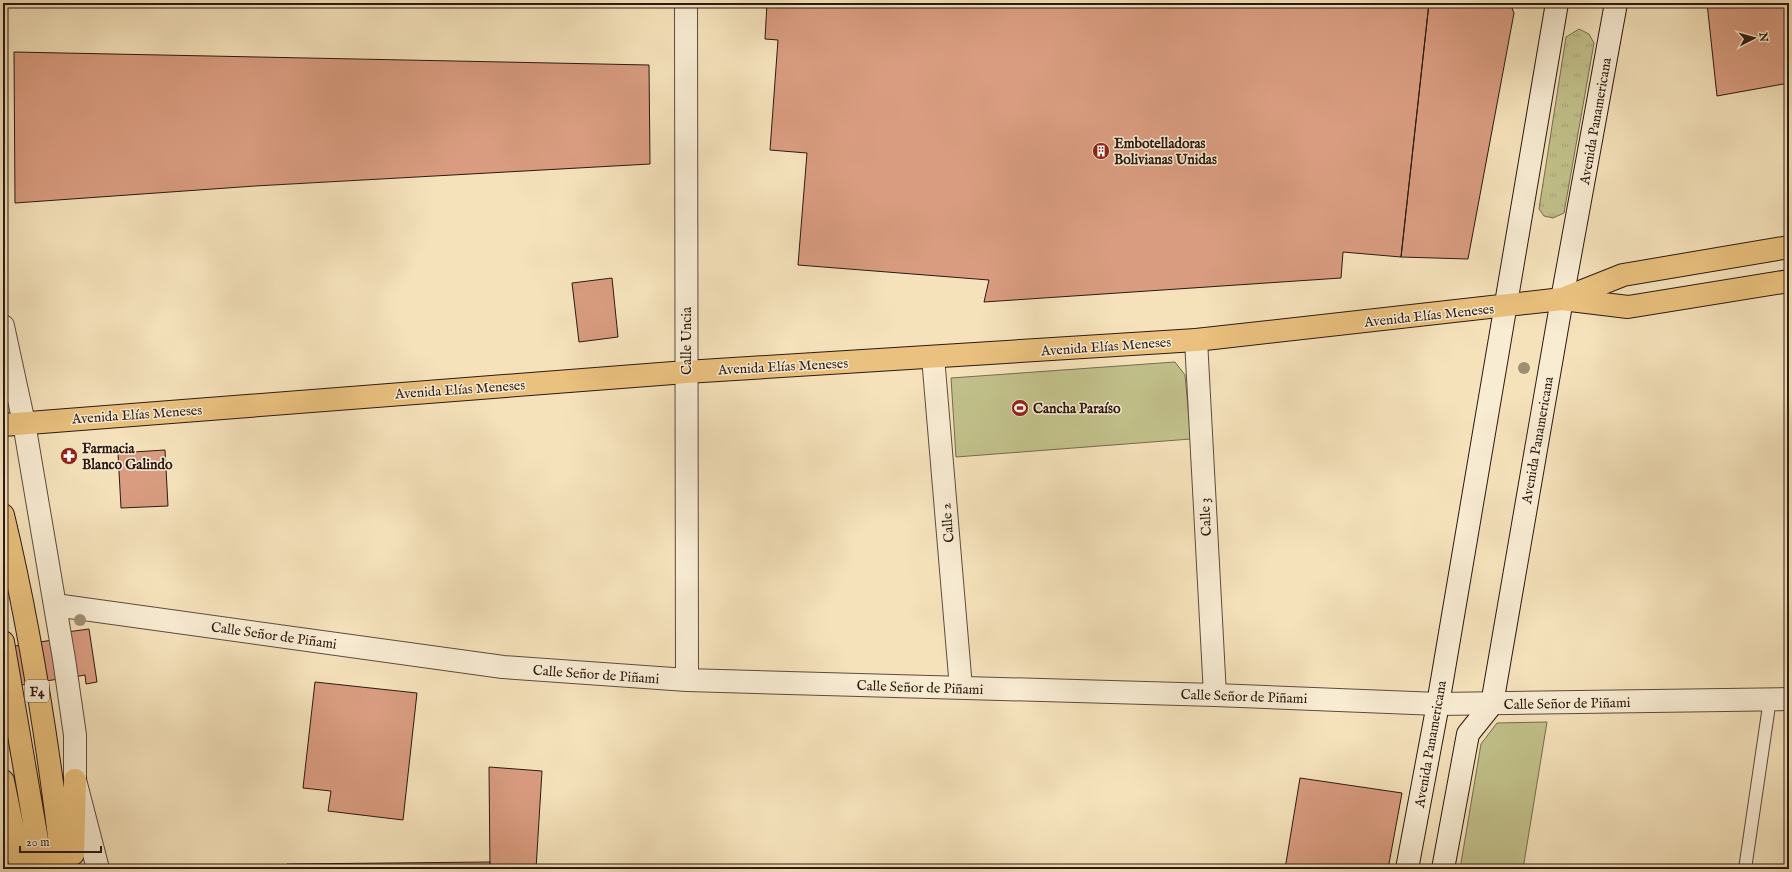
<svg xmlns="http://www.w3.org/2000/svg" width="1792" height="872" font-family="'IM FELL English',serif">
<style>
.grass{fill:url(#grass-tufts);stroke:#776d4e}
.park{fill:#c2c18b;stroke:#776d4e}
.building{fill:#d99c80;stroke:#2c1911}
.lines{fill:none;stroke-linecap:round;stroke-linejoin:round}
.service-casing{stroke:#5e4b3c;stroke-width:14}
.minor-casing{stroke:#5e4b3c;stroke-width:24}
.secondary-casing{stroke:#2c1911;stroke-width:24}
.primary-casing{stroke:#2c1911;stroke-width:24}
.trunk-casing{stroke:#2c1911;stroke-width:24}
.service{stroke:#f8ecd3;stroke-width:12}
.minor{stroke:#f8ecd3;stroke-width:22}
.secondary{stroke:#f8ecd3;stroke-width:22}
.primary{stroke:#eac17e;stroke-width:22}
.trunk{stroke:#eac17e;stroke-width:22}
.tree{fill:#9f8f72}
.labels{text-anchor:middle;stroke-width:3;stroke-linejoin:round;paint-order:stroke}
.shield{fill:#f8ecd3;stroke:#69584b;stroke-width:1}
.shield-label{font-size:13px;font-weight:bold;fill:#2c1911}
.street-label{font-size:14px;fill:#2c1911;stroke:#f8ecd3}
.poi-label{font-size:14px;font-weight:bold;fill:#2c1911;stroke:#f8ecd3;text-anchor:start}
</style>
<defs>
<pattern id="grass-tufts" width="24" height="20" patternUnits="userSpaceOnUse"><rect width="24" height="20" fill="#c2c18b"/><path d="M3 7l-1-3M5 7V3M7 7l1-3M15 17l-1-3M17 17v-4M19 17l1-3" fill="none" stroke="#a7a577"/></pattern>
</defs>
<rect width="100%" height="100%" fill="#f5e2bb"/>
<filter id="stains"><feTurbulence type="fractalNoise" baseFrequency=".005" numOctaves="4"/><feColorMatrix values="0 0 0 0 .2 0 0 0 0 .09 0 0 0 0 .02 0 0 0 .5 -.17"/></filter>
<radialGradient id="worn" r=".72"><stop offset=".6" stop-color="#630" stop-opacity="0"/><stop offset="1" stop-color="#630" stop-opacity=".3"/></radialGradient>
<path class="grass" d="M1579 29 1589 34 1594 43 1564 213 1553 218 1544 216 1539 209 1566 37Z
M3 831 10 869H3Z"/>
<path class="park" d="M1175 362 1185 375 1191 439 956 457 951 378Z
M1547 722 1523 869H1460L1481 744 1497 723Z"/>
<path class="building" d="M767 3H1429L1401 257 1343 252 1341 278 984 302 989 280 798 265 807 153 770 150 778 40 765 39Z
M1429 3H1510L1514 13 1468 259 1401 257Z
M1707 3H1789V83L1717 96Z
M14 52 649 65 650 164 255 186 15 203Z
M612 278 618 337 579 342 572 283Z
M165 450 168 506 121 508 118 453Z
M89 629 97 682 86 684 85 675 74 677 67 632Z
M71 637 77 676 3 688V648Z
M315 682 417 693 403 820 328 811 331 791 303 788Z
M489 767 542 771 536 869H490Z
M1300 778 1402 793 1388 869H1285Z
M490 862V869H287V864Z"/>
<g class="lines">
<defs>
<path id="service" d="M1745 869 1770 699"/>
<path id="minor" d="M686 3 687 680
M3 326 24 423 64 659 75 735V780L98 869
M1196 340 1215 695
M933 357 961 688
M55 605 503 667 687 680 1215 695 1438 704 1789 699"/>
<path id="secondary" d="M1407 869 1438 704 1557 3
M1443 869 1468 734 1492 704 1562 299 1616 3"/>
<path id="primary" d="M1565 298 1623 275 1789 247
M3 425 686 372 1196 340 1562 299 1628 307 1789 281"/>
<path id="trunk" d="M3 515C31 631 49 750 63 869
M3 642 42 869
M3 781 21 869
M73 854 75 780"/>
</defs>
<use href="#service" class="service-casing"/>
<use href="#minor" class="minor-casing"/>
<use href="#secondary" class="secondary-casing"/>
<use href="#primary" class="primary-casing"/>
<use href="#trunk" class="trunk-casing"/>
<use href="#service" class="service"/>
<use href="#minor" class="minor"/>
<use href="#secondary" class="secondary"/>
<use href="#primary" class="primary"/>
<use href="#trunk" class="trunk"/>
</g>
<g class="tree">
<circle cx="1524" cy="368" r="6"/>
<circle cx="80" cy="620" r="6"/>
</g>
<defs>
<symbol id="building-disc" viewBox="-11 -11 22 22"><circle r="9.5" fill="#8f2418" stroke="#f8ecd3"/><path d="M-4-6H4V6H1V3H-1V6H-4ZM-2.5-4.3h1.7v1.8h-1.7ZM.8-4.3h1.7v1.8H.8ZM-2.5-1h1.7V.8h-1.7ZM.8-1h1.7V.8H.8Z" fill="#fff"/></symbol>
<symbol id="stadium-disc" viewBox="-11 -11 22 22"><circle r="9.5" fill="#8f2418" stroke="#f8ecd3"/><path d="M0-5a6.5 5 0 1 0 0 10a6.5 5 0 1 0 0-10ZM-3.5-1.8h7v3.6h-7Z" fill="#fff"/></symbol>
<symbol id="pharmacy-disc" viewBox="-11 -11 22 22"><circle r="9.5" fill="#8f2418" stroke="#f8ecd3"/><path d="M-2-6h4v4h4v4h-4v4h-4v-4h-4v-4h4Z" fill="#fff"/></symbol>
</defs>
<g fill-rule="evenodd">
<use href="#building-disc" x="1091" y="141" width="20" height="20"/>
<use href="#stadium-disc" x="1010" y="398" width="20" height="20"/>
<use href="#pharmacy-disc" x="59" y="446" width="20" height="20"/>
</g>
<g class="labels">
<rect class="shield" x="25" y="680" width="24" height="22" rx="3"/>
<g class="shield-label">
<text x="37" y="696">F4</text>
</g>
<g class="street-label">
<text transform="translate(1595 121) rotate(-80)" y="5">Avenida Panamericana</text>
<text transform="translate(1429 315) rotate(-6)" y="5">Avenida Elías Meneses</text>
<text transform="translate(686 341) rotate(-90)" y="5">Calle Uncia</text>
<text transform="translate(1106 346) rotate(-4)" y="5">Avenida Elías Meneses</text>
<text transform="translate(783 366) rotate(-3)" y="5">Avenida Elías Meneses</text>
<text transform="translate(460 389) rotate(-4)" y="5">Avenida Elías Meneses</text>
<text transform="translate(137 414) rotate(-4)" y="5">Avenida Elías Meneses</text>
<text transform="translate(1537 440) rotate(-80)" y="5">Avenida Panamericana</text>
<text transform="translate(1205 517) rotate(-93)" y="5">Calle 3</text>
<text transform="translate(947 523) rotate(-95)" y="5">Calle 2</text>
<text transform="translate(274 635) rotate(8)" y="5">Calle Señor de Piñami</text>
<text transform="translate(596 674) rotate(4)" y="5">Calle Señor de Piñami</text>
<text transform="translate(920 687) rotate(2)" y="5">Calle Señor de Piñami</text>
<text transform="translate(1244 696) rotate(2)" y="5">Calle Señor de Piñami</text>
<text transform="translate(1567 703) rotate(-1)" y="5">Calle Señor de Piñami</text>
<text transform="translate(1430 744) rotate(-80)" y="5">Avenida Panamericana</text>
</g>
<g class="poi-label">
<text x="1114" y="148">Embotelladoras<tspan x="1114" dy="16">Bolivianas Unidas</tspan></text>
<text x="1033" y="413">Cancha Paraíso</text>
<text x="82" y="453">Farmacia<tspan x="82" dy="16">Blanco Galindo</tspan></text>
</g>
</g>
<rect width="1792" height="872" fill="none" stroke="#f5e2bb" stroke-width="16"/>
<rect x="4" y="4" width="1784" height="864" fill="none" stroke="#2c1911" stroke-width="2"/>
<rect x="8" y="8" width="1776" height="856" fill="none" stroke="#2c1911"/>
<g transform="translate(1754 38) rotate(84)" stroke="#f8ecd3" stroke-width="3" paint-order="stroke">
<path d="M0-3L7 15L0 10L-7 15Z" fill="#2c1911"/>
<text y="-6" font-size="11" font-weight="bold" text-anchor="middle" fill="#2c1911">N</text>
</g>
<path d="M20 846v6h81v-6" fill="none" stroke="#2c1911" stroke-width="2"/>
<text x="26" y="846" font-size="12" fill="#2c1911" stroke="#f8ecd3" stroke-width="3" paint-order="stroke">20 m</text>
<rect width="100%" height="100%" filter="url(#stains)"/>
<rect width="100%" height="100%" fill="url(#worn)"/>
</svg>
